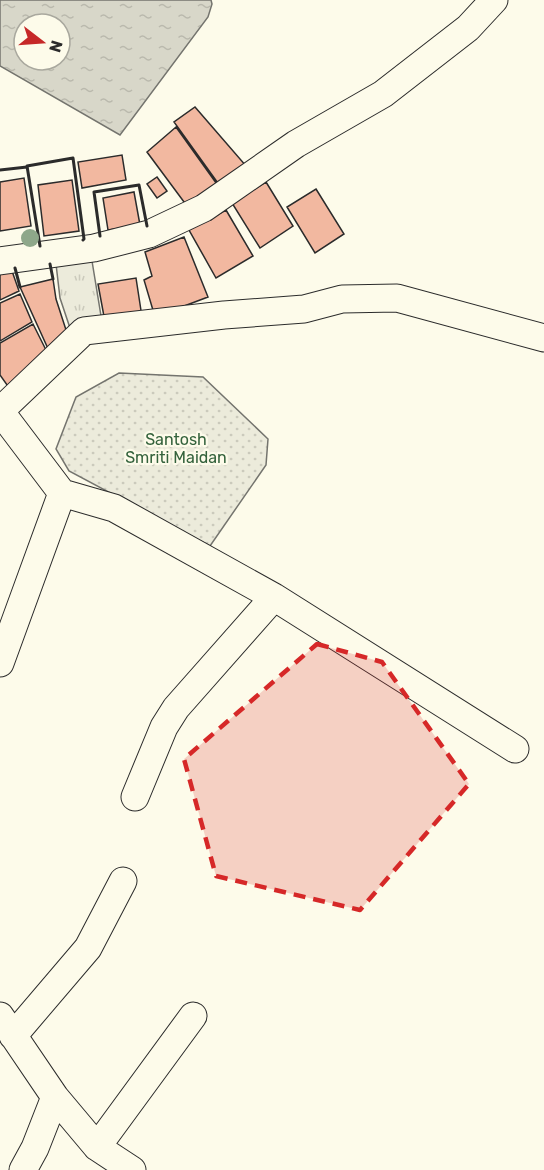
<svg xmlns="http://www.w3.org/2000/svg" width="544" height="1170" font-family="Rubik,sans-serif">
<style>
.grass{fill:url(#grass-tufts);stroke:#74746e;stroke-width:1.5}
.park{fill:url(#park-dots);stroke:#74746e;stroke-width:1.5}
.water{fill:url(#water-ripples);stroke:#74746e;stroke-width:1.5;fill-rule:evenodd}
.building{fill:#f2b8a0;stroke:#2b2b2b;stroke-width:1.5}
.lines{fill:none;stroke-linecap:round;stroke-linejoin:round}
.minor-casing{stroke:#2b2b2b;stroke-width:29}
.minor{stroke:#fdfbea;stroke-width:27}
.wall{stroke:#2b2b2b;stroke-width:3}
.tree{fill:#8ea78a}
.marked{fill:#d62828;fill-opacity:0.2;stroke:#d62828;stroke-width:4.5;stroke-dasharray:12 8;stroke-linejoin:round}
.labels{text-anchor:middle;stroke-width:4.5;stroke-linejoin:round;paint-order:stroke}
.park-label{font-size:16px;fill:#34623c;stroke:#fdfbea}
</style>
<defs>
<pattern id="grass-tufts" width="24" height="20" patternUnits="userSpaceOnUse" patternTransform="scale(1.5)"><rect width="24" height="20" fill="#ecebdb"/><path d="M3 7l-1-3M5 7V3M7 7l1-3M15 17l-1-3M17 17v-4M19 17l1-3" fill="none" stroke="#cbcabc"/></pattern>
<pattern id="park-dots" width="8" height="8" patternUnits="userSpaceOnUse" patternTransform="scale(1.5)"><rect width="8" height="8" fill="#ecebdb"/><path d="M2 2h.1M6 6h.1" fill="none" stroke="#cbcabc" stroke-width="1.8" stroke-linecap="round"/></pattern>
<pattern id="water-ripples" width="26" height="14" patternUnits="userSpaceOnUse" patternTransform="scale(1.5)"><rect width="26" height="14" fill="#d8d7c9"/><path d="M2 4q2-2 4 0t4 0M15 11q2-2 4 0t4 0" fill="none" stroke="#bab9ad"/></pattern>
</defs>
<rect width="100%" height="100%" fill="#fdfbea"/>
<path class="grass" d="M92 261 102 322 71 331 60 298 56 264Z"/>
<path class="park" d="M119 373 203 377 268 439 266 465 210 546 69 471 56 449 76 397Z"/>
<path class="water" d="M0 0H211L212 4 208 17 120 135 0 66ZM24 24H60V60H24Z"/>
<path class="building" d="M195 107 247 167 220 186 174 122Z
M176 127 219 187 187 206 147 152Z
M122 155 126 180 82 188 78 162Z
M157 177 167 191 157 198 147 184Z
M24 178 31 226 0 231V182Z
M72 180 79 231 44 236 38 185Z
M266 182 293 226 260 248 232 203Z
M316 189 344 234 315 253 287 207Z
M134 192 140 225 108 230 103 198Z
M226 210 253 256 216 278 189 230Z
M184 237 208 297 155 317 144 280 152 276 145 252Z
M12 271 19 291 0 300V274Z
M136 278 142 317 105 322 98 284Z
M53 279 56 299 68 336 50 353 20 287Z
M20 294 32 322 0 341V303Z
M33 324 50 358 12 392 0 375V343Z"/>
<g class="lines">
<defs>
<path id="minor" d="M0 261 94 248 149 234 204 208 296 144 383 94 468 28 494 0
M62 493 114 508 274 597 515 749
M0 663 62 493 0 411 84 331 224 315 304 309 342 299 397 298 544 338
M135 797 164 727 176 708 274 597
M0 1016 55 1097 35 1148 23 1170
M13 1036 88 948 123 881
M55 1097 97 1147 132 1170
M97 1147 193 1016"/>
</defs>
<use href="#minor" class="minor-casing"/>
<use href="#minor" class="minor"/>
<path class="wall" d="M0 170 27 167
M100 236 94 192 139 185 147 226
M40 246 27 166 73 158 84 239 83 240
M50 264 53 279
M15 268 20 287"/>
</g>
<circle class="tree" cx="30" cy="238" r="9"/>
<path class="marked" d="M317 644 382 662 469 784 360 910 216 876 184 759Z"/>
<g class="labels">
<g class="park-label">
<text x="176" y="445">Santosh<tspan x="176" dy="18">Smriti Maidan</tspan></text>
</g>
</g>
<g transform="translate(42 42) rotate(107)"><circle r="28" fill="#fdfbea" stroke="#a9a89e" stroke-width="1.5"/>
<path d="M0-4.5L10 22L0 15L-10 22Z" fill="#c62828"/>
<text y="-9" font-size="16" font-weight="bold" text-anchor="middle" fill="#2b2b2b">N</text>
</g>
</svg>
